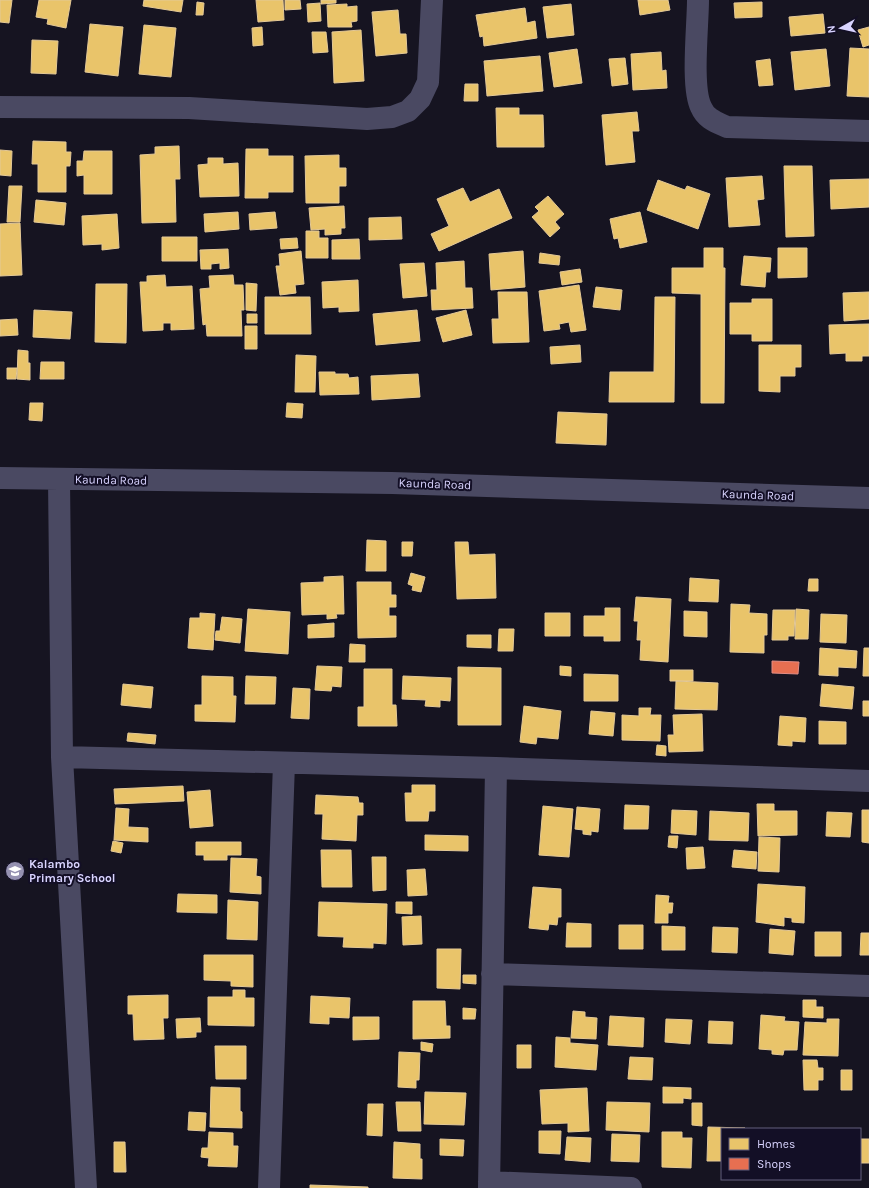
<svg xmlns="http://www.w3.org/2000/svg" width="869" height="1188" font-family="Karla,sans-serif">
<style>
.homes{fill:#e9c46a;stroke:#e4c997}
.shops{fill:#e76f51;stroke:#e38d85}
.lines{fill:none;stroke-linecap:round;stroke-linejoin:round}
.minor{stroke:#4a4962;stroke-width:22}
.labels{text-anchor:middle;stroke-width:4;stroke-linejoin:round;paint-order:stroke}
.street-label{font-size:12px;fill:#d9d4ff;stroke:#130f26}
.poi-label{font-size:12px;font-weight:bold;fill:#d9d4ff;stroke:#130f26;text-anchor:start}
</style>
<rect width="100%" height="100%" fill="#161421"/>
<path class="homes" d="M0 0H12L9 23 0 22Z
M39 0H71L66 28 47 24 48 19 36 17Z
M144 0H183L181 12 143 6Z
M256 0H283L284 20 258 22Z
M285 0H300L301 9 285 10Z
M321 0H336V3L321 4Z
M638 0H668L670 10 640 15Z
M197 2 204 3 203 15H196Z
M762 2V17L735 18 734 3Z
M320 3 321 21 308 22 307 4Z
M347 4V7L357 6V21L351 22 352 27H328L327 5Z
M571 4 574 35 547 38 543 7Z
M525 8 527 23 535 21 537 38 484 46 483 36 480 37 476 15Z
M398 10 400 34H406L407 53 376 56 372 12Z
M823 14 825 33 791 36 789 17Z
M90 24 123 27 118 76 85 72Z
M144 25 176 28 171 77 139 74Z
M262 27 263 45 253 46 252 28Z
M869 27V45L863 47 858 30Z
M361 30 364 81 334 83 332 32Z
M312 32H326L328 52 313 53Z
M32 40 58 41 56 74 31 73Z
M850 48 869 49V97L847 96Z
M577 49 582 83 554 87 549 53Z
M826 49 830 86 795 90 791 52Z
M661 52 662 71 666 70 667 88 633 90 631 54Z
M540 56 543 91 487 96 484 61Z
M625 58 628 84 612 86 609 59Z
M770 59 773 85 759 86 756 61Z
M465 84H478V101H464Z
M496 108H519V115H543L544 147H497Z
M637 112 639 131H632L635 162 606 165 602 115Z
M33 141 66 142V152H71L70 166H66V192H38V164H32Z
M179 146 180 179H175L176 222 142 223 140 155 155 154V147Z
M246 149H268V156H293V192H268V198H245Z
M0 150 12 151 11 176 0 175Z
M84 151H112V194H84V175L77 176V161H83Z
M339 155V168H346V186H339V203H306L305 156Z
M208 158H223V164L238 163 239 196 200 197 198 165 208 164Z
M784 166H812L814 236 786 237Z
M762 176 764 199 757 200 760 225 729 227 726 178Z
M869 179V207L831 209 830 180Z
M658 180 685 190 687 186 710 194 698 229 647 210Z
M9 186H22L20 222H7Z
M463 188 470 202 499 189 512 218 439 251 431 234 449 226 437 199Z
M548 196 564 214 555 222 560 228 550 237 532 217 539 211 535 207Z
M36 200 66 203 64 225 34 222Z
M344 206 345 228H341V234L325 235V229L311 230 309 208Z
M238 212 239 229 205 232 204 214Z
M275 212 277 228 250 230 249 214Z
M640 212 647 242 620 248 618 238 614 239 610 219Z
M117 214 119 248 102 250V244L83 245 82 216Z
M401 217 402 239 369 240V218Z
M20 223 22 275 0 276V224Z
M306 231H319V238H328V258H306Z
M162 237H197V261H162Z
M297 238 298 248 281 249 280 239Z
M359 239 360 259H332V240Z
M704 248H723V268H725L724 403H701V294L672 293V268H704Z
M778 248H807V277L778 278Z
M228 249 229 268 220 269V263L211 264V269H201L200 250Z
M301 251 304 284 295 285 296 293 280 295 276 266H280L279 254Z
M523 251 525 287 491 290 489 254Z
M540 253 560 256 559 265 539 263Z
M744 256 771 258 770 272H766L765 287 741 285Z
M464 261 465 288H472L473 308 432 310 431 290H437L436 263Z
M424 263 427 296 403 298 400 264Z
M580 269 582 282 562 285 560 272Z
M165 275 166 287 192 286 194 329 171 330V323H163V330L143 331 140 282H147V276Z
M233 275 234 285H243L244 310H241L242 336H207L206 324 203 325 202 314 200 289 210 288 209 276Z
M358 280 359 311 339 312V307L323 308 322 282Z
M246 283 257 284 256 311 246 310Z
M96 284H127L126 343 95 342Z
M579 285 586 330 571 332 569 322 559 324 560 329 544 331 539 291Z
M596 287 622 290 620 310 593 307Z
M498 292H527L529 342 493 343 492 319H499Z
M869 292V319L844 321 843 293Z
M265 297H310L311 334H265Z
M655 297H675L674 402H609L610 372H654Z
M752 299H772V341H752V334H730V303H752Z
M34 310 72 312 70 339 33 337Z
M417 310 420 341 376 345 373 314Z
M466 310 472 335 443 342 436 318Z
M247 314H257V323H247Z
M17 319 18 335 0 336V320Z
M869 324V356H862V361H846V353L830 354 829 325Z
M245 326H257V349H245Z
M580 345 581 362 551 364 550 347Z
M759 345H801V367H795V376H780V392L759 391Z
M18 350 28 351V363H30V380L17 379Z
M296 355 316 356 315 392H295Z
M41 362H64V379H40Z
M7 368H17L16 379H7Z
M319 372H335V374H348L349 378 358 377 359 394 320 395Z
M418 374 420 397 372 400 371 376Z
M30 403H43L42 421 29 420Z
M287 403 303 404 302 418 286 417Z
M558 412 607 414 606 445 556 443Z
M367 540 386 541V571H366Z
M402 542H413L412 556H402Z
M455 542H468L469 555 495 554 496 598 457 599Z
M411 573 425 577 421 592 412 590 413 586 408 584Z
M343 576 344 614H336L337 618 327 619V614L302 615 301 583 324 582V577Z
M690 578 719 580 718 602 689 601Z
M809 579H818V591H808Z
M357 582H391V595H396V607H389V616H396V637L358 638Z
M636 597 671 599 668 662 640 660 641 640H637L638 621H634Z
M731 604 750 605 749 613 767 614V635H764V653L730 652Z
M605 608H620V641H604V636H584V616H605Z
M248 609 290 612 288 654 245 651Z
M796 609 809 610 808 639H795Z
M773 610H795L794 636H788V640H772Z
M684 611 707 612V637L684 636Z
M200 613 215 614 213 650 188 648 190 618H200Z
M545 613H570V636H545Z
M821 614 847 615 846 643 820 642Z
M222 617 242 619 240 643 215 640 216 631H220Z
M334 623V637L308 638V625Z
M499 629H514L513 651H498Z
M467 635H491V648L467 647Z
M350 644 365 645V662H349Z
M820 648 857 651 856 668 838 667V676L819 675Z
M864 648H869V676H863Z
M317 666 342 667 341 687 332 686 331 691 315 690Z
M560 666 571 667V676L560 675Z
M458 667 501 668V725H458Z
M364 669H392V705H396L397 726H358V707H364Z
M670 670H693V681H670Z
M584 674 618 675V701H584Z
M202 676 233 677V696H236L235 722 195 721V705H202Z
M246 676 276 677 275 704H245Z
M403 676 451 678 450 701 440 700V707L425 706 426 700 402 699Z
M676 681 718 683 717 710 675 709Z
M123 684 153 687 151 708 121 705Z
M822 684 854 687 852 709 820 706Z
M293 688 310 689 309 719 291 718Z
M863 701H869V716H863Z
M524 706 561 711 558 739 537 737 536 744 520 742Z
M639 708H651L650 715H661L660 741 622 740V715L639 716Z
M591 711 615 713 613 736 589 734Z
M702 714 703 751 669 752 668 735H674L673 715Z
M780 716 806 718 805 742 792 741V746L778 745Z
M819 721 846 722V744H819Z
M128 733 156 735 155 744 127 741Z
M657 745 666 746V756L656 755Z
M412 785H435V811H429L428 821H406L405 793H412Z
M183 786 184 801 115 804 114 789Z
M210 790 213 826 190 828 187 792Z
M316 795 358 797 359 803H363V815H357L356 841 322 839 323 814H315Z
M757 804H774V811H797V835L758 836Z
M625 805 649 806 648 829H624Z
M543 806 573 809 569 857 539 855Z
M577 807 600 809 598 832 591 831V835L583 834V830L575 829Z
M116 808 129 809 128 827 148 828V842L114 840Z
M672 810 697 811 696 835 671 833Z
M862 810H869V843L862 842Z
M710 811 749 813 748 841 709 840Z
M827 812 852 813 850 837 826 836Z
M425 835 468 836V851L425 850Z
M669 836H678L677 848 668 847Z
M759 837 780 838 779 872 758 871Z
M113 841 123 843 121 853 111 851Z
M196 842H241V855H227V860H204V855H196Z
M703 847 705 868 687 869 686 848Z
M321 850H351L352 887H322Z
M734 850 757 852 756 869 732 867Z
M372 857H386V890L373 891Z
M231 858 257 859 256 876 261 877V894L230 892Z
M425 869 427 895 408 896 407 870Z
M758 884 805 887 804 923 792 922V918L784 917V926L756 922Z
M533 887 561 889V917H558L557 925 549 924 548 930 529 928Z
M178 894 217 895V913L177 912Z
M656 895 669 896 668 903H673L672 913H668V923H655Z
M228 900 258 902 257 940 227 939Z
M319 902 387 904 386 944 373 943V948L343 947 344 937 318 936Z
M396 902H412V914L396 913Z
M421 916 422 944 403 945 402 917Z
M567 923 591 924V947H566Z
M619 925H643V949H619Z
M662 926 685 927V950H662Z
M713 927 738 928 737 953 712 952Z
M770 929 795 931 793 955 769 953Z
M815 932H841V956H815Z
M861 933H869V955H860Z
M437 949H461L460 989 437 988Z
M204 955H253V987L231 986V981L204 980Z
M463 975H476V984L463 983Z
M233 990H245V998H254V1026L208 1025V997H233Z
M168 995V1018H163L164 1039 134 1040 133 1014H128V996Z
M311 996 350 998 349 1018 329 1017V1024L310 1023Z
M803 1000H816V1007H823V1018L803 1017Z
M413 1001H445L446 1026H450V1038L413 1039Z
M463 1008 476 1009 475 1019H463Z
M573 1011 585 1012V1017L597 1018 596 1039 571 1038Z
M761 1015 785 1017 784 1021 799 1022 797 1050H784L783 1055 772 1054V1050L759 1049Z
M610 1016 644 1018 643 1047 608 1045Z
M353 1017H379V1039L353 1040Z
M200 1018 201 1032H196V1037L177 1038 176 1019Z
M666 1019 692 1020 690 1044 665 1042Z
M827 1019H839L838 1056 803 1055 805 1022 827 1023Z
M709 1021 733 1022 732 1044 708 1043Z
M556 1037 570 1038V1043L598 1045 596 1070 555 1067Z
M421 1042 433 1044 432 1052 421 1050Z
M517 1045H531V1068H517Z
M215 1046H246V1079H216Z
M399 1052 420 1053 419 1080H416V1088L398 1087Z
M630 1057 653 1058 652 1080 628 1079Z
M803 1060H817L818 1068H823V1080H818V1090H804Z
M841 1070H852V1090H841Z
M211 1087 240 1088V1111L242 1112V1128L210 1127Z
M663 1087 691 1088V1099L683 1098V1103H663Z
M587 1088 589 1131 568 1132V1123L542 1124 540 1090Z
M425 1092 466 1093 464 1125 424 1124Z
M396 1102H420L421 1131H398Z
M607 1102 650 1103 649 1132 606 1130Z
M692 1103H702V1126L692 1125Z
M368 1104H383L382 1136 367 1135Z
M189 1112 206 1113 205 1131 188 1130Z
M708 1127 745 1128 722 1129V1161H707Z
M539 1131H561L560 1154 539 1153Z
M209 1132 233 1133V1146H238L237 1167 208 1166 209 1158 201 1157 202 1148H208Z
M662 1132H682V1138H692L691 1168 662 1167Z
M612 1134 640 1135 639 1162 611 1161Z
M567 1137 591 1138 590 1162 565 1160Z
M440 1139 464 1140 463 1156 440 1155Z
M860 1139H869V1163H860Z
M114 1142H125L126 1172H114Z
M394 1142 420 1144V1159H422V1179L393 1178Z
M310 1185 368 1187V1188H310Z"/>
<path class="shops" d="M772 661 799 662 798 674 772 673Z"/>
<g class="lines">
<path class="minor" d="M698 0C698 25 691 87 701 107 706 119 716 122 727 127L869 131
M0 107 189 108 367 119 392 117 408 111 420 99 428 82 432 0
M0 478 392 483 869 498
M59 479 62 757 86 1188
M62 757 496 768 869 781
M492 974 869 986
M489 1182 631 1188
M269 1188 284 763
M489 1188 496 768"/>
</g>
<defs>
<symbol id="school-disc" viewBox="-11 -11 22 22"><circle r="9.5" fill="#9591b1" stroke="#130f26"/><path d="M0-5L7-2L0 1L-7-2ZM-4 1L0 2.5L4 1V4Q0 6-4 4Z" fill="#fff"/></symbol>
</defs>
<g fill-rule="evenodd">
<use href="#school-disc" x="4" y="860" width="22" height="22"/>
</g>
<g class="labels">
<g class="street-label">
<text transform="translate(111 480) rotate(1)" y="4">Kaunda Road</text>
<text transform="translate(435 484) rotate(2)" y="4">Kaunda Road</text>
<text transform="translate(758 495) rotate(2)" y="4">Kaunda Road</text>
</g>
<g class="poi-label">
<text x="29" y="868">Kalambo<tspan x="29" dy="14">Primary School</tspan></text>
</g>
</g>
<rect x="721" y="1128" width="140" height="52" fill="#130f26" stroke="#625e7d"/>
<rect x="729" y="1138" width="20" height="12" fill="#e9c46a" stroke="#625e7d"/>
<text x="757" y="1148" font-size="12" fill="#d9d4ff">Homes</text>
<rect x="729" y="1158" width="20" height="12" fill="#e76f51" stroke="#625e7d"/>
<text x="757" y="1168" font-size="12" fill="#d9d4ff">Shops</text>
<g transform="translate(841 28) rotate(262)" stroke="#130f26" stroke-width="3" paint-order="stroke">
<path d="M0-3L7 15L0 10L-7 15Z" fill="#d9d4ff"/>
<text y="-6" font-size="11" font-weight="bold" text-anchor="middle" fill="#d9d4ff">N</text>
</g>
</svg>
